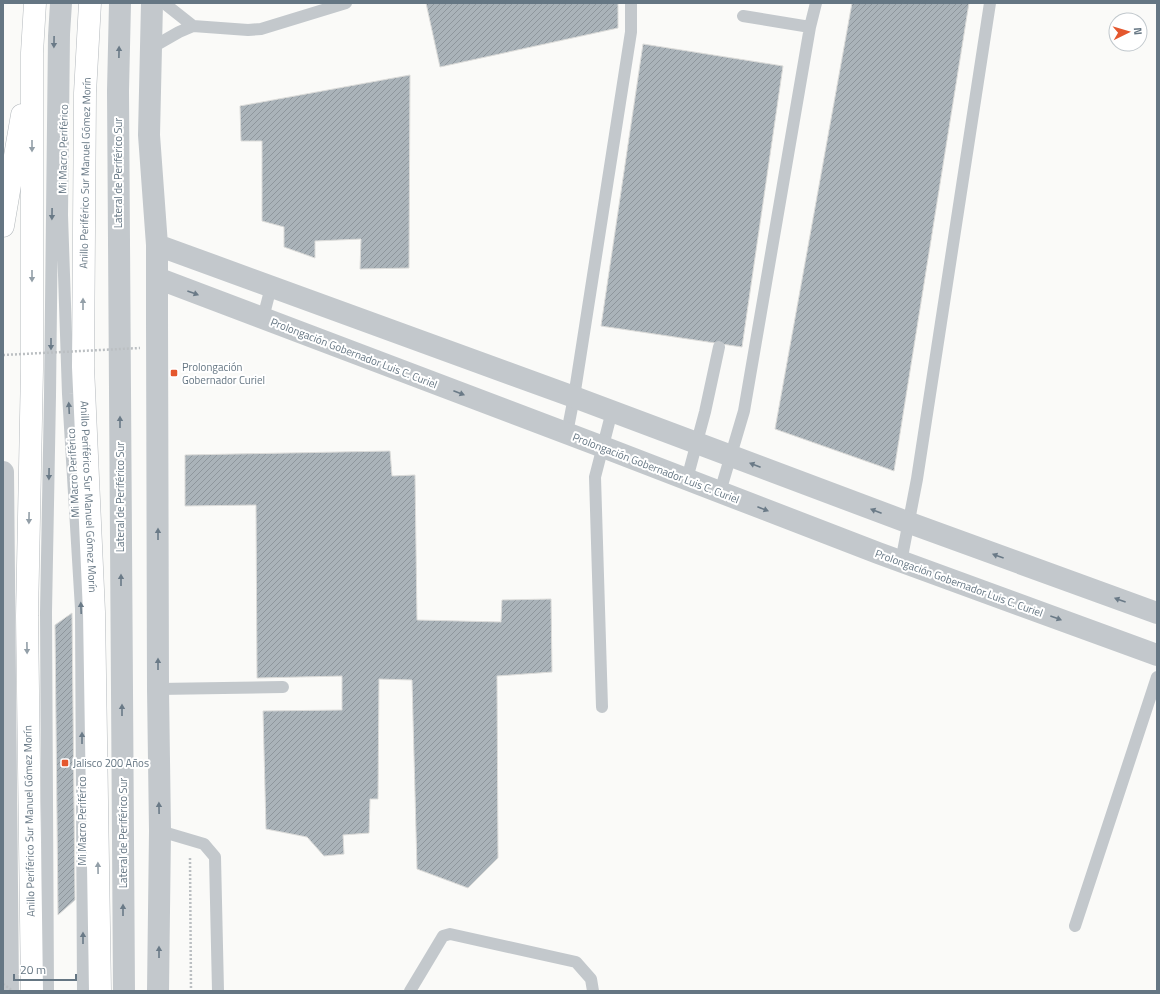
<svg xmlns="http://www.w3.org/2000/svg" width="1160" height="994" font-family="'Titillium Web',sans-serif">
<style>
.building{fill:url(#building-hatch);stroke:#dcdcda}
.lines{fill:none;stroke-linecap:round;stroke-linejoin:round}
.trunk-casing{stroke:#b4b9bd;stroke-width:23}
.path{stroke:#bbbfc2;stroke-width:2.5;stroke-dasharray:2 2;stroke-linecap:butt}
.service{stroke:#c3c8cc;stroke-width:12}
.tertiary{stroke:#c3c8cc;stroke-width:22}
.trunk{stroke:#fff;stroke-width:22}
.path-bridge{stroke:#bbbfc2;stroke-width:2.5;stroke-dasharray:2 2;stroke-linecap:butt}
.oneway{fill:#6a7a87}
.oneway2{fill:#939fa8}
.poi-dot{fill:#e4572e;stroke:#fff;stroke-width:1.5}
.labels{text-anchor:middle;stroke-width:4;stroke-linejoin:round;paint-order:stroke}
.street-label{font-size:11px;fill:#657683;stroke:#fff}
.poi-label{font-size:11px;fill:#657683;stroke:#fff;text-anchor:start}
</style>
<defs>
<pattern id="building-hatch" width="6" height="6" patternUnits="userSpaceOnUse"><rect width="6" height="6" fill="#aab3b9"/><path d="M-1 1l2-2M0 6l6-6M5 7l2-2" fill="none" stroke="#8e969c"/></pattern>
</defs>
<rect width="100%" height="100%" fill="#fafaf8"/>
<path class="building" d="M426 3H618V28L440 67Z
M852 3H969L894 471 775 429Z
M643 44 783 66 742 347 601 326Z
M410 75 409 268 360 269 361 239 315 241V258L284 247V227L262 221V141H241L240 106Z
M390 451 392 476 415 475 417 620 501 622 502 600 551 599 552 672 497 676 498 858 468 888 417 869 412 680 379 679 378 799H370L369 833 343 835 344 854 324 856 307 837 266 829 263 711 342 710V676L257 678 256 505 185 506V455Z
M72 613 75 900 58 915 55 625Z"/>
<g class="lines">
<defs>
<g id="trunk">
<path id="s1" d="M90 3 85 93 83 367 94 612 100 991"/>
<path d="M3 226 22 115"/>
<path d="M32 991 27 616 32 369V53L35 3"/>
</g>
</defs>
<use href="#trunk" class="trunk-casing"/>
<path class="path" d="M190 858 191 991"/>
<path class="service" d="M66 3 64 34 62 215 68 394 81 609 83 991
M164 3 193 26
M810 27 816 3
M151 48 179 32 193 26 248 30 261 29 346 3
M263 318 271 287
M567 433 574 397 631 32V3
M687 479 705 412 719 347
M720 492 744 411 810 27 743 16
M901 562 917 479 990 3
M158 689 283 687
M602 707 595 477 612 411
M160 831 204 844 215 857 218 991
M1075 926 1157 677
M48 991 46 612 50 396 54 36 56 3
M410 991 443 936 450 934 576 962 591 979 593 991"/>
<path class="tertiary" d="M120 3 118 91 124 991
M152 3 149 135 157 245V318L158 689 160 831 158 991
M157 245 574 397 907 522 1157 613
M157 278 603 447 878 553 1157 655
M3 472 8 991"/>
<use href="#trunk" class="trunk"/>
<path class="path-bridge" d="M3 355 140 348
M3 984 13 991"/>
</g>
<defs><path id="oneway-solid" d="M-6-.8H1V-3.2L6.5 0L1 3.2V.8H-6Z"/></defs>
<g class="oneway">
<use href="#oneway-solid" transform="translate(54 42) rotate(91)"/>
<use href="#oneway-solid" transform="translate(119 52) rotate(-89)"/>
<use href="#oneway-solid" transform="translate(52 214) rotate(91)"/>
<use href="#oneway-solid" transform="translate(193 293) rotate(20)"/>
<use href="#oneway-solid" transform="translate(51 344) rotate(90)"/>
<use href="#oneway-solid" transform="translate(459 393) rotate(21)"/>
<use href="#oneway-solid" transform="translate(69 408) rotate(-93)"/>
<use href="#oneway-solid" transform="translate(120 422) rotate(-90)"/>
<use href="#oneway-solid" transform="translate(755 465) rotate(-159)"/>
<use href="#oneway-solid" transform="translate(49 474) rotate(91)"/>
<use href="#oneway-solid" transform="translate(763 509) rotate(21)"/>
<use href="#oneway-solid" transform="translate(876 511) rotate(-159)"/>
<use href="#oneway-solid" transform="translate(158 534) rotate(-90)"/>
<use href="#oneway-solid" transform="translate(998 556) rotate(-160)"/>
<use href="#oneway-solid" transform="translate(121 580) rotate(-90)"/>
<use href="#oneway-solid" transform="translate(1120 600) rotate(-160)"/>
<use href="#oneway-solid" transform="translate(81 608) rotate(-92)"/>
<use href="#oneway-solid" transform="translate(1056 618) rotate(20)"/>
<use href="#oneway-solid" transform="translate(158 664) rotate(-90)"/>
<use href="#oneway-solid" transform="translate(122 710) rotate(-90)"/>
<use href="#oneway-solid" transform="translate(82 738) rotate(-90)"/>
<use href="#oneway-solid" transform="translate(159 808) rotate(-91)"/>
<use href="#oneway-solid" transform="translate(123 910) rotate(-90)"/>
<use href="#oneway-solid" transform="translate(83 938) rotate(-90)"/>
<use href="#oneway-solid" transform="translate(159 952) rotate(-90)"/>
</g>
<g class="oneway2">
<use href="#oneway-solid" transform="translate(32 146) rotate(90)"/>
<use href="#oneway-solid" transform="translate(32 276) rotate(90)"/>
<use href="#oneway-solid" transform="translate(83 304) rotate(-90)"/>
<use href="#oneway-solid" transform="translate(29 518) rotate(91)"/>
<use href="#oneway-solid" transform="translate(27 648) rotate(89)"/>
<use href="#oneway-solid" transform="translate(98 868) rotate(-91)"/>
</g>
<g class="poi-dot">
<rect x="170" y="369" width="8" height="8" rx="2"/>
<rect x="61" y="759" width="8" height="8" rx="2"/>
</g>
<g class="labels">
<g class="street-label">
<text transform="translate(63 149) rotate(-89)" y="4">Mi Macro Periférico</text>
<text transform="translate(85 173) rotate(-89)" y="4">Anillo Periférico Sur Manuel Gómez Morín</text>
<text transform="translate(118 173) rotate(-90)" y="4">Lateral de Periférico Sur</text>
<text transform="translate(354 353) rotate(21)" y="4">Prolongación Gobernador Luis C. Curiel</text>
<text transform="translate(656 468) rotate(21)" y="4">Prolongación Gobernador Luis C. Curiel</text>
<text transform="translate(73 473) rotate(-93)" y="4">Mi Macro Periférico</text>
<text dy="4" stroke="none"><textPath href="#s1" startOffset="494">Anillo Periférico Sur Manuel Gómez Morín</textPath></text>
<text transform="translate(120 497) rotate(-90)" y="4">Lateral de Periférico Sur</text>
<text transform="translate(959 583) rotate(20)" y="4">Prolongación Gobernador Luis C. Curiel</text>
<text transform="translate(29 821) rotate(-91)" y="4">Anillo Periférico Sur Manuel Gómez Morín</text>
<text transform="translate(82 821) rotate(-90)" y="4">Mi Macro Periférico</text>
<text transform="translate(123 833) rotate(-90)" y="4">Lateral de Periférico Sur</text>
</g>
<g class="poi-label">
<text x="182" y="371">Prolongación<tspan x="182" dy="13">Gobernador Curiel</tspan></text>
<text x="73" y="767">Jalisco 200 Años</text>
</g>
</g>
<rect width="1160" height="994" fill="none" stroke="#657683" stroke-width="8"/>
<g transform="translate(1128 32) rotate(85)"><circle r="19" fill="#ffffff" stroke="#c1c8cd"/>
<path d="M0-3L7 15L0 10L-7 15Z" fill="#e4572e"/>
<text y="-6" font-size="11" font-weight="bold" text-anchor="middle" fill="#657683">N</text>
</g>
<path d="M14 974v6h62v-6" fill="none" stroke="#657683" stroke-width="2"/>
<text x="20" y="974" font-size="12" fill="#657683" stroke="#ffffff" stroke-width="3" paint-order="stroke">20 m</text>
</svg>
